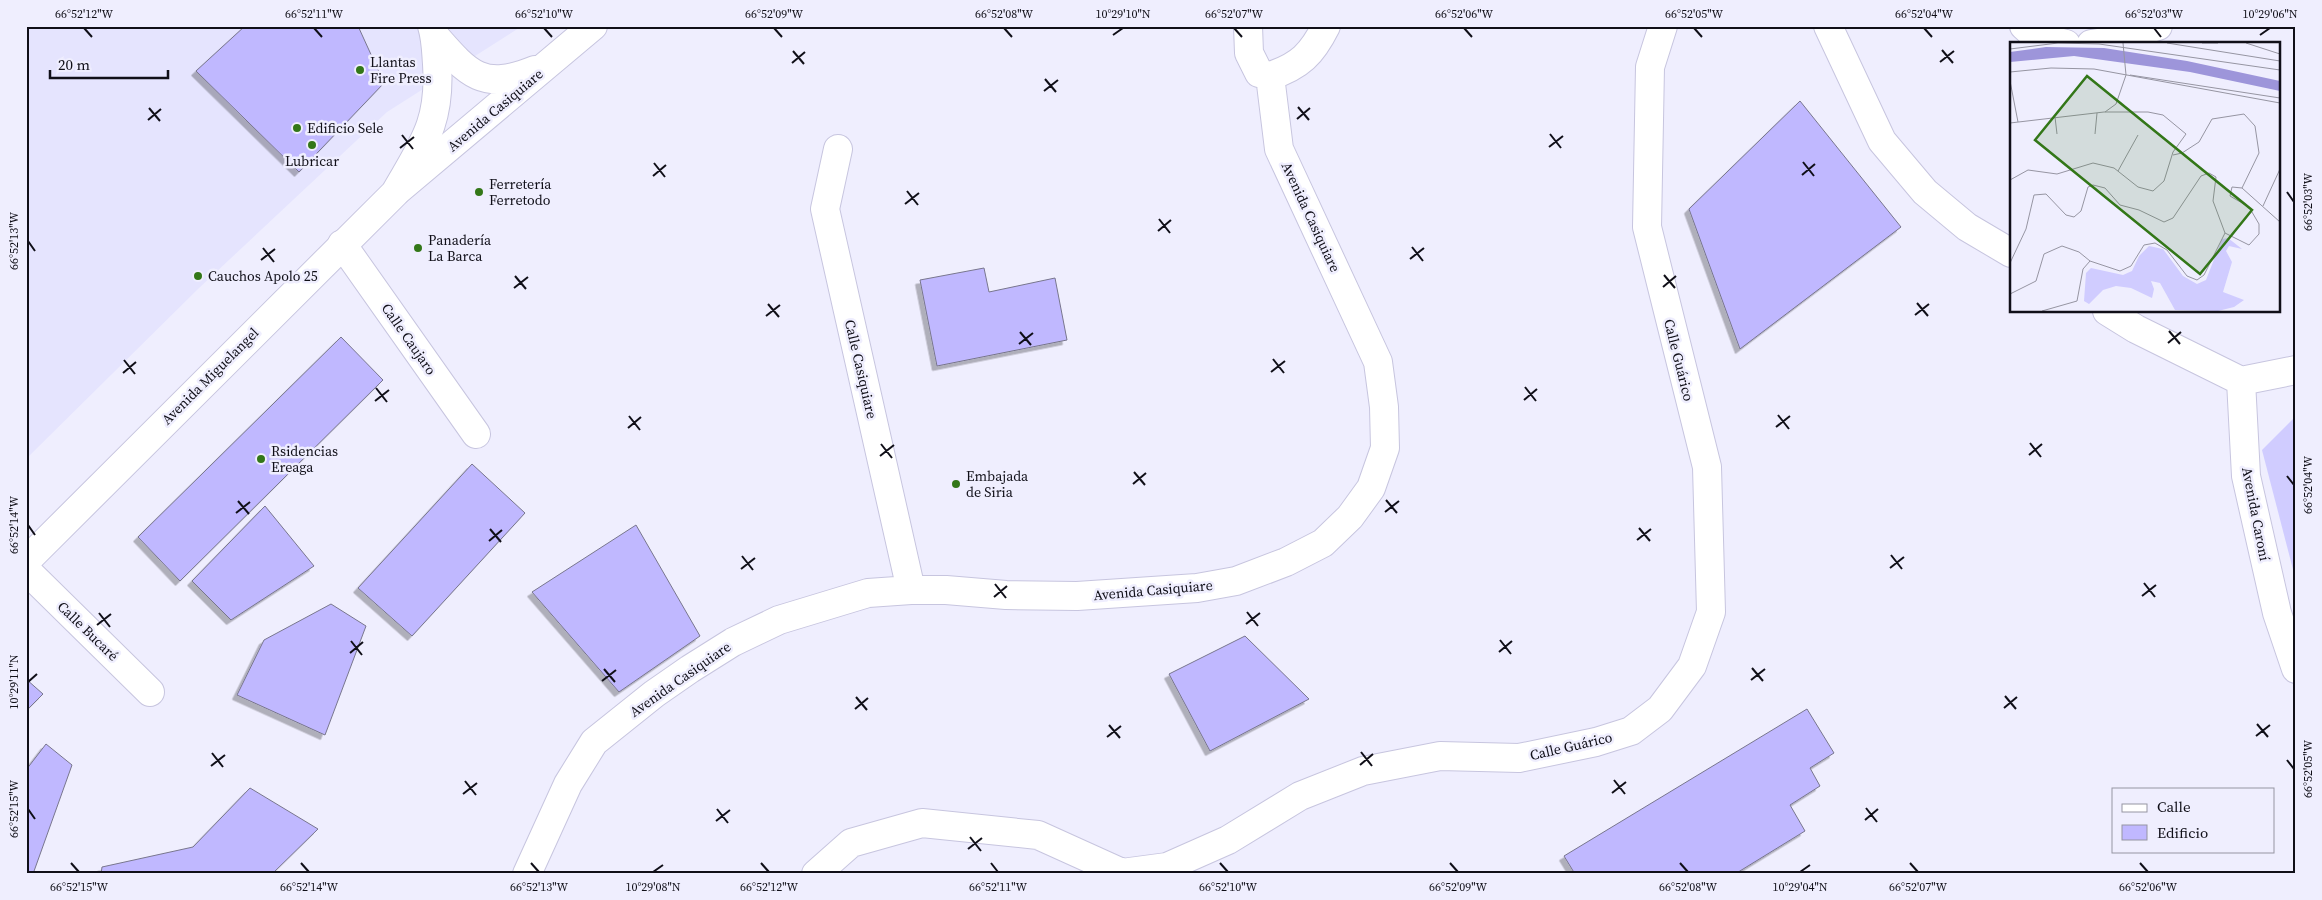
<svg xmlns="http://www.w3.org/2000/svg" width="2322" height="900" font-family="'Source Serif 4',serif">
<style>
.built{fill:#e5e4fe}
.green{fill:#d0ccff}
.building{fill:#c0b8ff;stroke:#78768d;filter:url(#shadow)}
.lines{fill:none;stroke-linecap:round;stroke-linejoin:round}
.street-casing{stroke:#c7c5df;stroke-width:30}
.secondary-casing{stroke:#c7c5df;stroke-width:30}
.street{stroke:#fff;stroke-width:28}
.secondary{stroke:#fff;stroke-width:28}
.ticks{fill:none;stroke:#100f18;stroke-width:2}
.poi-dot{fill:#337718;stroke:#efeefe;stroke-width:2}
.labels{text-anchor:middle;stroke-width:5;stroke-linejoin:round;paint-order:stroke}
.poi-label{font-size:14px;fill:#100f18;stroke:#efeefe;text-anchor:start}
.street-label{font-size:14px;fill:#100f18;stroke:#efeefe}
.inset-road{fill:none;stroke:#9695a2;stroke-width:1}
.view{fill:#337718;fill-opacity:0.15;stroke:#337718;stroke-width:2.5}
.inset-edge{fill:none;stroke:#100f18;stroke-width:2.5}
.neatline{fill:none;stroke:#100f18;stroke-width:2}
.ticks-label{font-size:12px;text-anchor:middle;fill:#100f18}
</style>
<defs>
<filter id="shadow"><feDropShadow dx="-4.5" dy="4.5" stdDeviation="0" flood-color="#0004"/></filter>
</defs>
<rect width="100%" height="100%" fill="#efeefe"/>
<path class="built" d="M26 26H522L387 112 198 289 26 459Z"/>
<path class="green" d="M2296 416V581L2262 450Z"/>
<path class="building" d="M245 26H358L384 83 299 172 196 71Z
M1800 101 1901 227 1740 349 1689 209Z
M984 268 989 292 1055 278 1067 340 937 366 920 280Z
M341 337 383 380 180 581 138 537Z
M472 464 525 513 412 636 358 588Z
M265 506 314 566 231 620 192 581Z
M636 525 700 636 619 692 532 592Z
M331 604 366 626 325 735 237 695 264 640Z
M1245 636 1309 699 1210 751 1169 674Z
M26 679 43 694 26 711Z
M1807 709 1834 753 1810 768 1820 786 1790 805 1805 831 1735 874H1575L1564 856Z
M46 744 72 765 33 874H26V770Z
M250 788 318 829 272 874H101L102 867 193 847Z"/>
<g class="lines">
<defs>
<path id="street" d="M1248 26 1249 53 1259 73 1270 76
M1828 26 1882 141 1925 192 1967 227 2011 253
M2024 26 2036 37 2066 44
M435 36C469 75 483 91 535 70
M2091 44 2111 41 2158 26
M1270 76C1300 66 1312 54 1326 26
M838 149 825 209 911 590
M398 190 593 26
M342 244 476 434
M2107 311 2136 329 2241 381
M2241 381 2246 476 2277 613 2296 669
M2241 381 2296 370
M26 570 150 692
M527 874 568 784 594 742 654 694 690 669 733 642 779 620 868 593 911 590H946L1006 595 1077 596 1197 588 1236 581 1286 562 1323 543 1350 517 1371 488 1385 448 1384 407 1378 362 1279 149 1270 76
M816 874 851 843 922 823 1038 835 1122 873 1167 867 1228 840 1300 796 1363 771 1440 756 1519 758 1596 742 1631 731 1660 709 1692 666 1711 612 1707 467 1647 227 1650 67 1663 26"/>
<path id="secondary" d="M26 561 395 193C423 144 441 123 437 64 436 51 436 39 432 26"/>
</defs>
<use href="#street" class="street-casing"/>
<use href="#secondary" class="secondary-casing"/>
<use href="#street" class="street"/>
<use href="#secondary" class="secondary"/>
</g>
<path class="ticks" d="M84 28 92 37M314 28 322 37M544 28 552 37M774 28 782 37M1004 28 1012 37M1234 28 1242 37M1464 28 1472 37M1694 28 1702 37M1924 28 1932 37M2154 28 2161 37M1113 35 1123 28M2260 35 2270 28M1942 50 1953 63M793 51 804 64M1940 62 1954 51M792 63 805 52M1045 79 1056 92M1044 91 1058 80M1298 107 1309 120M149 108 160 121M1297 119 1310 108M148 120 161 109M1550 134 1561 148M402 135 413 149M1549 147 1563 136M400 148 414 137M1803 162 1814 176M654 163 665 177M1802 175 1815 164M653 176 666 165M907 191 918 205M2287 192 2294 202M905 204 919 193M1159 219 1170 233M1158 231 1171 220M28 241 35 251M1412 247 1423 261M263 248 274 262M1410 259 1424 248M261 260 275 249M1664 275 1675 288M515 276 526 289M1663 287 1676 276M514 288 528 277M1917 303 1928 316M768 304 779 317M1915 315 1929 304M766 316 780 305M2169 331 2180 344M1020 332 1031 345M2168 343 2181 332M1019 344 1033 333M1273 359 1284 373M124 360 135 374M1271 372 1285 361M123 373 136 362M1525 387 1536 401M376 388 387 402M1524 400 1537 389M375 401 389 390M1778 415 1789 429M629 416 640 430M1776 427 1790 416M628 428 641 417M2030 443 2041 457M881 444 892 458M2029 455 2042 444M880 456 894 445M1134 472 1145 485M2287 476 2294 485M1133 484 1146 473M1386 500 1397 513M238 501 249 514M1385 512 1399 501M236 513 250 502M28 525 35 535M1639 528 1650 541M490 529 501 542M1637 540 1651 529M489 541 502 530M1891 555 1902 569M742 556 753 570M1890 568 1904 557M741 569 755 558M2144 583 2155 597M995 584 1006 598M2142 596 2156 585M994 597 1007 586M1247 612 1258 626M99 613 110 627M1246 624 1260 613M97 625 111 614M1500 640 1511 654M351 641 362 655M1499 652 1512 641M350 653 363 642M1752 668 1763 681M604 669 615 682M1751 680 1765 669M602 681 616 670M28 682 37 674M2005 696 2016 709M856 697 867 710M2004 708 2017 697M855 709 868 698M2257 724 2268 737M1109 725 1120 738M2256 736 2270 725M1107 737 1121 726M1361 752 1372 766M212 753 223 767M2287 760 2294 769M1360 765 1373 754M211 766 225 755M1614 780 1625 794M465 781 476 795M1612 793 1626 782M463 794 477 783M1866 808 1877 822M28 809 35 819M717 809 728 823M1865 820 1878 809M716 821 730 810M970 837 981 851M968 849 982 838M71 863 79 872M301 863 309 872M531 863 539 872M761 863 769 872M991 863 998 872M1220 863 1228 872M1450 863 1458 872M1680 863 1688 872M1910 863 1918 872M2140 863 2148 872M653 872 663 865M1800 872 1810 865"/>
<g class="poi-dot">
<circle cx="360" cy="70" r="5"/>
<circle cx="297" cy="128" r="5"/>
<circle cx="312" cy="145" r="5"/>
<circle cx="479" cy="192" r="5"/>
<circle cx="418" cy="248" r="5"/>
<circle cx="198" cy="276" r="5"/>
<circle cx="261" cy="459" r="5"/>
<circle cx="956" cy="484" r="5"/>
</g>
<g class="labels">
<g class="poi-label">
<text x="370" y="67">Llantas<tspan x="370" dy="16">Fire Press</tspan></text>
<text x="307" y="133">Edificio Sele</text>
<text x="312" y="166" text-anchor="middle">Lubricar</text>
<text x="489" y="189">Ferretería<tspan x="489" dy="16">Ferretodo</tspan></text>
<text x="428" y="245">Panadería<tspan x="428" dy="16">La Barca</tspan></text>
<text x="208" y="281">Cauchos Apolo 25</text>
<text x="271" y="456">Rsidencias<tspan x="271" dy="16">Ereaga</tspan></text>
<text x="966" y="481">Embajada<tspan x="966" dy="16">de Siria</tspan></text>
</g>
<g class="street-label">
<text transform="translate(495 110) rotate(-40)" y="5">Avenida Casiquiare</text>
<text transform="translate(1311 217) rotate(65)" y="5">Avenida Casiquiare</text>
<text transform="translate(409 339) rotate(55)" y="5">Calle Caujaro</text>
<text transform="translate(1679 360) rotate(76)" y="5">Calle Guárico</text>
<text transform="translate(861 369) rotate(77)" y="5">Calle Casiquiare</text>
<text transform="translate(210 376) rotate(-45)" y="5">Avenida Miguelangel</text>
<text transform="translate(2256 514) rotate(79)" y="5">Avenida Caroní</text>
<text transform="translate(1153 590) rotate(-5)" y="5">Avenida Casiquiare</text>
<text transform="translate(88 631) rotate(44)" y="5">Calle Bucaré</text>
<text transform="translate(680 679) rotate(-35)" y="5">Avenida Casiquiare</text>
<text transform="translate(1571 746) rotate(-13)" y="5">Calle Guárico</text>
</g>
</g>
<g transform="translate(2010 42)">
<rect width="270" height="270" fill="#efeefe"/>
<path d="M218 196 232 207 219 204 216 209 222 220 213 250 234 258 224 265 208 269 165 268 150 241 141 239 144 247 142 256 121 246 106 244 93 248 79 262 74 259 76 231 81 226 113 233 122 229 129 214 139 204 153 207 173 234 187 242 196 238 212 197Z" fill="#d0ccff"/>
<path d="M36 5 94 6 177 19 270 39V49L180 30 64 14 0 20V10Z" fill="#9d95da"/>
<path class="inset-road" d="M113 1 116 33M157 1 270 19M192 1H208M236 1 270 12M0 7 48 1 89 2 270 28M0 30 41 26 84 27 270 61M120 33 270 56M0 39 8 80M95 70 106 62 116 33M45 75 47 92M0 81 94 70H138L153 73 176 92 163 110 154 139 143 149 128 145 104 126 83 121 47 132 18 128 0 138M85 92 87 71M163 113 172 111 189 100 202 77 234 72 245 84 249 111 232 146 270 180M108 129 128 93M253 164 270 127M215 191 239 203 249 192V182L239 165 220 154 222 145 232 146M0 221 16 187 24 153 36 152 56 173 64 175 71 169 78 145 83 143 95 146 110 163 129 168 154 180 163 176 191 134 199 131 206 135 203 159 215 191M0 252 26 239 34 212 52 204 69 210 80 219 110 229 121 224 134 203 145 201 157 208 177 234 187 238 194 233 215 191M32 269 67 259 73 227 80 219"/>
<path class="view" d="M77 34 242 168 190 232 25 98Z"/>
<rect width="270" height="270" class="inset-edge"/>
</g>
<rect width="2322" height="900" fill="none" stroke="#efeefe" stroke-width="55"/>
<rect x="2112" y="788" width="162" height="65" fill="#efeefe" stroke="#9695a2"/>
<rect x="2122" y="804" width="25" height="8" fill="#ffffff" stroke="#9695a2"/>
<text x="2157" y="812" font-size="15" fill="#100f18">Calle</text>
<rect x="2122" y="825" width="25" height="15" fill="#c0b8ff" stroke="#9695a2"/>
<text x="2157" y="838" font-size="15" fill="#100f18">Edificio</text>
<path d="M50 70v8h118v-8" fill="none" stroke="#100f18" stroke-width="2.5"/>
<text x="58" y="70" font-size="15" fill="#100f18" stroke="#efeefe" stroke-width="4" paint-order="stroke">20 m</text>
<rect x="28" y="28" width="2266" height="844" class="neatline"/>
<g class="ticks-label">
<text x="84" y="18">66°52'12"W</text>
<text x="314" y="18">66°52'11"W</text>
<text x="544" y="18">66°52'10"W</text>
<text x="774" y="18">66°52'09"W</text>
<text x="1004" y="18">66°52'08"W</text>
<text x="1123" y="18">10°29'10"N</text>
<text x="1234" y="18">66°52'07"W</text>
<text x="1464" y="18">66°52'06"W</text>
<text x="1694" y="18">66°52'05"W</text>
<text x="1924" y="18">66°52'04"W</text>
<text x="2154" y="18">66°52'03"W</text>
<text x="2270" y="18">10°29'06"N</text>
<text transform="translate(2308 202) rotate(-90)" y="4">66°52'03"W</text>
<text transform="translate(14 241) rotate(-90)" y="4">66°52'13"W</text>
<text transform="translate(2308 485) rotate(-90)" y="4">66°52'04"W</text>
<text transform="translate(14 525) rotate(-90)" y="4">66°52'14"W</text>
<text transform="translate(14 682) rotate(-90)" y="4">10°29'11"N</text>
<text transform="translate(2308 769) rotate(-90)" y="4">66°52'05"W</text>
<text transform="translate(14 809) rotate(-90)" y="4">66°52'15"W</text>
<text x="79" y="891">66°52'15"W</text>
<text x="309" y="891">66°52'14"W</text>
<text x="539" y="891">66°52'13"W</text>
<text x="653" y="891">10°29'08"N</text>
<text x="769" y="891">66°52'12"W</text>
<text x="998" y="891">66°52'11"W</text>
<text x="1228" y="891">66°52'10"W</text>
<text x="1458" y="891">66°52'09"W</text>
<text x="1688" y="891">66°52'08"W</text>
<text x="1800" y="891">10°29'04"N</text>
<text x="1918" y="891">66°52'07"W</text>
<text x="2148" y="891">66°52'06"W</text>
</g>
</svg>
